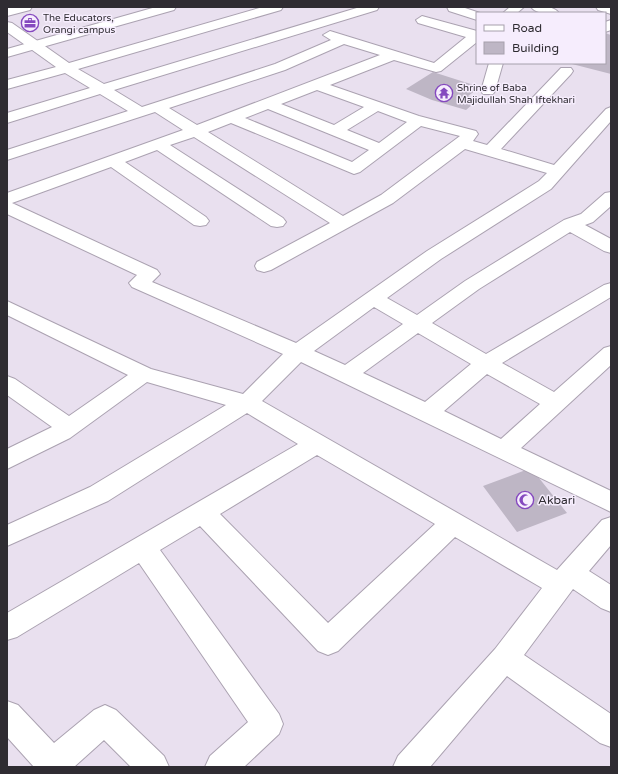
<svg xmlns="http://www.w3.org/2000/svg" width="618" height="774" font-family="'Varela Round',sans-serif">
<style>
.building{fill:#beb6c5}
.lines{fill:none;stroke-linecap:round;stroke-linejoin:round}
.minor-casing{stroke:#aba2b1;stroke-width:2}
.major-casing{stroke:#aba2b1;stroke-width:2}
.minor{fill:#fff;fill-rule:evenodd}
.major{fill:#fff;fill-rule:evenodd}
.labels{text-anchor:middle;stroke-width:3;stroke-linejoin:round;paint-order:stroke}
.far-poi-label{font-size:10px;fill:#2f2c32;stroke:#f6edfd;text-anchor:start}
.poi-label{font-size:12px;fill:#2f2c32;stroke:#f6edfd;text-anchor:start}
</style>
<rect width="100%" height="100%" fill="#e9e0ef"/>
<path class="building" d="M605 33 611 35V74L572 64 605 63Z
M433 72 480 87 468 96 479 99 466 110 432 100 406 89Z
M531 468 567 513 517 532 483 486Z"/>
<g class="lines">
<defs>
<path id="minor" d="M12 7H32L30 10 7 16V8Z
M263 7H283L281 10 78 69 104 84 360 7H379L377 10 114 90 142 107 275 64 331 40 323 35 330 31 434 63 466 37 418 23 416 20 422 16 477 31V42L441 71 436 72 394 60 330 85 419 116 476 131 478 134 473 141 487 145 561 68H571L573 71 571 74 501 149 554 165 606 109 611 107V121L551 189 441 259 387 298 417 315 465 281 564 220 581 214 605 193 611 192V206L593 222 585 225 611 239V253L604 251 570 232 479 289 432 323 486 354 604 285 611 283V297L502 363 554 392 604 348 611 346V365L521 448 611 491V512L301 362 262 401 557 570 602 520 611 517V545L589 571 611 585V612L601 608 573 589 524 655 611 714V747L600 743 507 676 430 767H393L398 756 495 649 542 588 455 537 338 651 328 655 318 651 200 526 160 550 279 714 283 724 279 734 244 767H205L210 756 248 722 139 563 17 637 7 640V613L298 444 247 413 108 501 7 546V525L90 487 226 405 147 382 70 438 7 469V449L52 427 7 395V376L15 379 69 416 128 375 7 315V301L151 369 243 394 283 354 132 287 129 283 137 275 7 214V193L183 130 155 112 7 160V150L128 111 100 94 7 123V113L90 88 65 73 7 89V80L56 67 7 32V22L12 23 69 63ZM344 44 380 55 197 125 169 108 285 70ZM317 90 364 107 334 125 281 104ZM268 109 369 150 352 162 245 118ZM378 111 407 122 379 143 347 130ZM231 123 354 174 360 172 421 126 460 136 381 195 343 216 208 132ZM194 137 330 223 257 262 255 266 257 270 264 272 271 270 393 203 465 149 547 173 539 181 427 251 296 343 152 282 160 274 157 270 12 203 111 167 194 225 200 226 206 225 209 221 206 217 125 162 157 150 271 226 277 227 283 226 286 222 283 218 170 145ZM374 307 403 324 345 365 314 351ZM418 333 471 364 425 402 363 373ZM487 374 540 404 501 439 444 411ZM317 455 435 524 328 623 220 514Z
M447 7H462L480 13H477V20L449 11Z
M510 7H524L517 13H503Z
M531 7C540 7 553 5 559 13 550 13 537 15 531 7Z
M596 7H611V14L598 10Z
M611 20V30L605 32V22Z
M489 63H503L495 91 493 94H483L481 91Z
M7 701 18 705 54 743 94 710 105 705 116 710 164 756 169 767H131L104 740 74 767H34L7 737Z"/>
<path id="major" d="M156 7H176L174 10 7 57V49Z"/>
</defs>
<use href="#minor" class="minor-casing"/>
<use href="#major" class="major-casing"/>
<use href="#minor" class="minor"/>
<use href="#major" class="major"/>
</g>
<defs>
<symbol id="office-ring" viewBox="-11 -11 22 22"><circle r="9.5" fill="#f6edfd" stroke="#8549bf" stroke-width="1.5"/><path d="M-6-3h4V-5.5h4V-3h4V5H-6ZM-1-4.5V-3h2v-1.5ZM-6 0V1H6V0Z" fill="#8549bf"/></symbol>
<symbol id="temple-ring" viewBox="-11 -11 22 22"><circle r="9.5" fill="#f6edfd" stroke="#8549bf" stroke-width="1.5"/><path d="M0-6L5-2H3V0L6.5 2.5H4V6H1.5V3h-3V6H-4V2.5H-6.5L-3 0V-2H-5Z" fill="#8549bf"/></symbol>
<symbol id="mosque-ring" viewBox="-11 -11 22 22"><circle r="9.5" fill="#f6edfd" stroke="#8549bf" stroke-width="1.5"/><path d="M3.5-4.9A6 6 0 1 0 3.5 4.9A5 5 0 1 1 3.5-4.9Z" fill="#8549bf"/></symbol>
</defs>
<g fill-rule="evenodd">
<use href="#office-ring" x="20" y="13" width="20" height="20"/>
<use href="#temple-ring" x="434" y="83" width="20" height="20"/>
<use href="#mosque-ring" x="515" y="490" width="20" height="20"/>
</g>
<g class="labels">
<g class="far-poi-label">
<text x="43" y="21">The Educators,<tspan x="43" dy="12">Orangi campus</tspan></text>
<text x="457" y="91">Shrine of Baba<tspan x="457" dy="12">Majidullah Shah Iftekhari</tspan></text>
</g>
<g class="poi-label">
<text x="538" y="504">Akbari</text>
</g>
</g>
<rect width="618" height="774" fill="none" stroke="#2f2c32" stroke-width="16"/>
<rect x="476" y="12" width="130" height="52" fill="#f6edfd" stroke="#a6a0ac"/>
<rect x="484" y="25" width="20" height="6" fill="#ffffff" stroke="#a6a0ac"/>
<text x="512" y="32" font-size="12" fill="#2f2c32">Road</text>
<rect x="484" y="42" width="20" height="12" fill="#beb6c5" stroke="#a6a0ac"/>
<text x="512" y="52" font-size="12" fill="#2f2c32">Building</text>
</svg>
